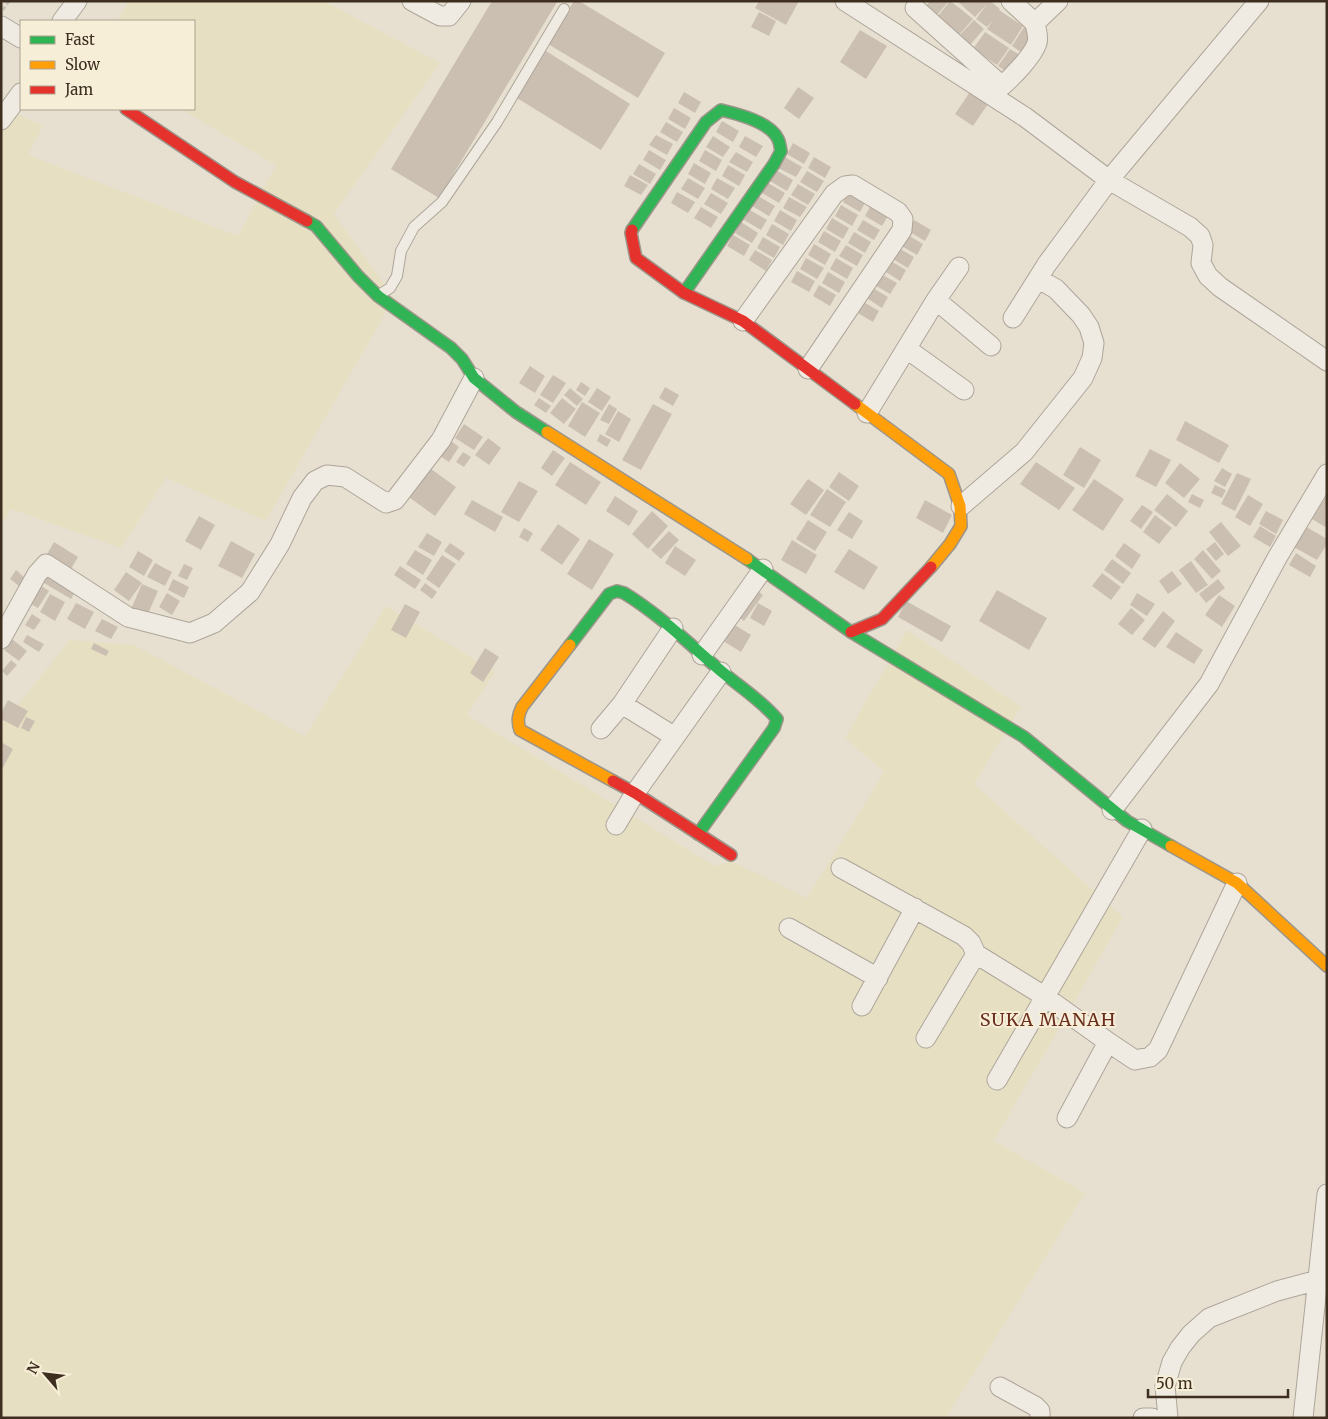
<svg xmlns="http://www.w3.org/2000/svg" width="1328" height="1419" font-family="Merriweather,serif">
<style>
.farmland{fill:#e6dfc2}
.building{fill:#cbbfb2}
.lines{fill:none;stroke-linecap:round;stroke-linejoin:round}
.lane-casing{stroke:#ada599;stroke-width:12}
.street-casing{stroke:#ada599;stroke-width:21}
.fast-casing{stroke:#9c958a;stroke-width:14}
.slow-casing{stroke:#9c958a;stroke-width:14}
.jam-casing{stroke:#9c958a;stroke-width:14}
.path{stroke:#c8c2b9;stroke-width:3;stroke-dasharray:4 2.5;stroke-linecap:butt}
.lane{stroke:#efebe3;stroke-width:10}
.street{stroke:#efebe3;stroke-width:19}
.fast{stroke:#30b455;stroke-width:11}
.slow{stroke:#ff9f0a;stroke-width:11}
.jam{stroke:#e5322d;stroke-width:11}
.labels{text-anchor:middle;stroke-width:4;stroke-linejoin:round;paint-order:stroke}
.quarter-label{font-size:18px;letter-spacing:1px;fill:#6b2e1e;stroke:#f7eed8}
</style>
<rect width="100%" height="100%" fill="#e7e0d1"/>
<path class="farmland" d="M129 1H324L440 63 334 214 394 298 266 521 166 478 121 548 11 509 1 525V106L43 126 28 155 238 236 276 165 180 109H194V21H117Z
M386 606 495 672 467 715 715 866 731 861 807 898 884 772 845 738 907 630 1021 707 974 784 1123 917 994 1141 1085 1193 946 1418H1V726L70 640 134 645 305 736Z"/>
<path class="building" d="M492 1 557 2 439 198 391 169Z
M574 1H579L665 53 638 98 548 44Z
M759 1H799L786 25 755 8Z
M930 1H949L936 16 926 6Z
M950 1 962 10 948 26 937 17Z
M957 1H990L1000 9 999 10 1023 26 1011 45 999 37 1009 22 999 37 987 29 993 20 987 27 976 19 987 4 975 17Z
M962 10 973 19 959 35 948 26Z
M759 12 776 21 769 36 751 27Z
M974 20 984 29 970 45 959 36Z
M1024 27 1036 35 1024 54 1012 46Z
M860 30 887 46 866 79 840 62Z
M985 32 1009 48 997 65 973 49Z
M1010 49 1022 56 1010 74 998 66Z
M546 51 630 104 601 150 517 98Z
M798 87 814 98 799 119 784 108Z
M972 89 990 101 973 126 955 114Z
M684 92 701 102 695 113 678 103Z
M674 108 691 118 685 129 668 119Z
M722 121 739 131 733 142 716 132Z
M666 122 683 132 677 142 660 132Z
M656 135 673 144 667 155 649 145Z
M713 136 730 147 723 157 706 147Z
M745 136 763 146 756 157 739 147Z
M793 143 810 153 804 164 787 154Z
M649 150 666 160 660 170 643 160Z
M705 150 722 160 716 171 699 161Z
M736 152 753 162 747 172 729 162Z
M785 157 802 167 796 177 778 168Z
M814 157 831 167 825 178 808 168Z
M694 163 711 173 705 184 688 174Z
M639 164 656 174 650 184 633 174Z
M728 165 745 175 739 186 722 176Z
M776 170 793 180 787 191 770 181Z
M807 171 824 181 817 192 800 182Z
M630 175 648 185 641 195 624 186Z
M688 178 705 188 698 199 681 189Z
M717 178 735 188 728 199 711 189Z
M768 183 785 193 779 203 762 193Z
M798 184 815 194 808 205 791 195Z
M849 191 866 201 860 212 843 202Z
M677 192 695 202 688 213 671 203Z
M711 193 728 203 721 214 704 204Z
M758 196 775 206 769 216 752 206Z
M789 197 807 207 800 217 783 208Z
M841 205 858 215 852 226 835 216Z
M871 205 888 216 882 226 865 216Z
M701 207 718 217 711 228 694 218Z
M750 210 767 220 761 230 744 220Z
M780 210 797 220 791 231 774 221Z
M832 218 849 228 843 239 826 229Z
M863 220 880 230 874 240 857 230Z
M914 220 931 230 925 241 908 231Z
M741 222 758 233 752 243 735 233Z
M772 224 789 234 783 245 766 235Z
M824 231 841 241 835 252 818 242Z
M854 232 871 242 865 253 848 243Z
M906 234 923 244 917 255 900 245Z
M733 235 750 245 744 256 727 246Z
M763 237 780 247 774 258 757 248Z
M814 244 831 254 825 265 808 255Z
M846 245 863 255 857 266 839 256Z
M897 247 914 257 908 268 891 258Z
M755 250 772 260 766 271 749 260Z
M806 258 824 268 817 279 800 269Z
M836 258 853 268 847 279 830 269Z
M889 260 906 270 900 281 883 270Z
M797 271 815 281 809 292 791 282Z
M828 272 845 282 839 293 822 283Z
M879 273 897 283 890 294 873 284Z
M819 285 836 295 830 306 813 296Z
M871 287 888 297 882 308 865 297Z
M862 301 879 311 873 322 856 312Z
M530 366 545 376 535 393 519 383Z
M553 375 566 383 553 403 540 395Z
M581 382 590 388 585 396 576 390Z
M665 387 679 395 673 406 659 398Z
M570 388 583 399 577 406 564 395Z
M597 388 611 397 602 411 588 402Z
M539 398 551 406 546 413 534 405Z
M562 398 576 409 564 424 550 413Z
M582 402 600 413 585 437 568 426Z
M609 404 617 409 609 424 600 420Z
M653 404 672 414 641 470 622 460Z
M618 411 631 419 619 442 605 434Z
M1185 421 1229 445 1219 463 1176 440Z
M464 424 483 437 474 450 455 438Z
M600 434 611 440 607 447 597 441Z
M488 438 501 448 489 465 475 455Z
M448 439 459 447 449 462 437 454Z
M1080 447 1101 460 1084 488 1063 475Z
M1150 449 1171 460 1156 487 1135 476Z
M553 450 565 458 552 476 541 468Z
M463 452 471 457 464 467 456 462Z
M570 462 601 482 586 505 555 485Z
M1036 462 1075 488 1059 510 1020 484Z
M1180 463 1200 479 1184 498 1165 483Z
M427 466 456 487 435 516 406 495Z
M1222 468 1232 474 1225 487 1214 481Z
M839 472 859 486 849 501 829 487Z
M1237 473 1251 479 1235 511 1221 504Z
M808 479 824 490 806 515 790 504Z
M1094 479 1124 499 1103 531 1072 510Z
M519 481 538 491 519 522 501 512Z
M1215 485 1226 490 1222 498 1211 493Z
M827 489 846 502 830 527 810 515Z
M1167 494 1188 511 1176 527 1154 510Z
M1192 494 1204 500 1200 508 1188 502Z
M1248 495 1263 504 1250 526 1235 517Z
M1327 495V528L1312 519Z
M615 496 638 511 629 526 606 511Z
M472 500 503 517 495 532 464 514Z
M925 500 952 515 943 533 916 518Z
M1142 505 1153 512 1141 529 1130 521Z
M652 511 668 526 648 549 632 534Z
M1266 511 1283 520 1276 534 1259 524Z
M849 512 863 521 852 539 837 530Z
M1155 515 1172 528 1159 544 1143 532Z
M199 516 215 525 201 550 185 541Z
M808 520 827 532 815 551 796 539Z
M1221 522 1241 546 1228 556 1209 532Z
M558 524 580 539 562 565 540 550Z
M1303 525 1327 539V544L1317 560 1292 546Z
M1260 526 1276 536 1270 547 1253 537Z
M524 528 533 533 528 542 519 537Z
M669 531 679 540 661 559 651 550Z
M427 533 442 542 434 556 418 547Z
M589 539 614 554 592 590 567 574Z
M792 540 817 555 806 574 781 560Z
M231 541 255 554 242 578 218 566Z
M54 542 78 557 71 569 47 554Z
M1215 542 1224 554 1216 561 1206 549Z
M450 543 465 553 459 561 444 551Z
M1124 543 1141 555 1132 569 1115 556Z
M675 546 696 560 685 576 665 563Z
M849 549 878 567 864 590 834 572Z
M415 550 432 560 423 575 406 564Z
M1203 550 1221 571 1212 579 1194 559Z
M138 551 153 560 144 576 129 567Z
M1296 553 1316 566 1310 577 1289 565Z
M442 555 456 564 439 588 426 579Z
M1112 559 1131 573 1123 584 1104 570Z
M1191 561 1208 585 1196 593 1179 570Z
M155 563 172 572 165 586 147 577Z
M184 564 193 568 187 580 178 576Z
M400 566 421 580 415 589 394 575Z
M46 569 77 588 71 599 39 580Z
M16 570 25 578 19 586 10 579Z
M1172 571 1182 584 1168 594 1159 581Z
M126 572 142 583 129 601 114 590Z
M1102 573 1121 587 1111 600 1092 586Z
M173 579 189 587 184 598 168 590Z
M1218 579 1225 588 1206 603 1199 594Z
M425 583 437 592 432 599 420 590Z
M142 584 158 591 147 616 131 609Z
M40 585 49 591 38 608 29 603Z
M754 588 763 595 744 621 735 614Z
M997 590 1047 618 1029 650 979 621Z
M167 593 180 601 172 615 159 607Z
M1137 593 1155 604 1147 616 1130 605Z
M50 594 65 602 55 621 40 612Z
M1219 595 1235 606 1222 627 1205 615Z
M906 601 951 626 942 642 898 617Z
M76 603 94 612 85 629 67 619Z
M758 603 772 611 764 626 750 618Z
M405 604 420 612 406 638 391 630Z
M1131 608 1145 620 1132 635 1118 624Z
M1163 611 1175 621 1155 648 1142 639Z
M32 614 41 620 34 630 25 625Z
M102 619 118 627 111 639 95 631Z
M730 622 751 635 741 652 720 639Z
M1176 632 1203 650 1194 664 1166 647Z
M27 635 44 644 39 652 23 642Z
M12 639 27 651 19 661 4 650Z
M94 643 109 651 106 656 91 649Z
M485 648 499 657 483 682 470 673Z
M11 660 17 665 7 676 2 671Z
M8 700 28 711 18 728 1 719V713Z
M26 717 35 721 29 732 21 728Z
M1 742 13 749 1 771Z"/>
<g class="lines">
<defs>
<path id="lane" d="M379 295 390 288 397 276 401 251 414 227 442 202 497 122 564 9"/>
<path id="street" d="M412 1 440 16H449L461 1
M845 1 1025 117 1109 180 1190 227 1200 236 1203 245 1201 263 1208 276 1220 287 1327 361
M1011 1 1035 23
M915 8 1002 86C1012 77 1033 56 1037 43 1039 36 1036 30 1035 23
M62 21 77 1
M1035 23 1058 1
M1 26 21 38
M1 120 21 93
M936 300 991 346
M1013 318 1047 264 1109 180 1259 1
M743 321 834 194 845 186 853 185 898 212 903 219 902 230 808 369
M907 349 964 390
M867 413 936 300 959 267
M961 506 1024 452 1083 378 1092 358 1094 343 1089 327 1081 315 1056 289 1039 279
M1 639 37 574 46 564 128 617 190 633 214 623 250 592 280 544 302 498 315 481 327 475 345 477 386 503 395 500 441 440 474 378
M702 655 763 569
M622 704 675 737
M601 729 622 704 673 628
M1112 810 1209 684 1277 558 1327 474
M616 825 635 793 721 672
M841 868 964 936 971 943 976 954 1044 996 1108 1042 1135 1060 1150 1057 1158 1050 1237 883
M789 928 878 978
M862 1006 915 908
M926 1038 976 954
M997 1080 1142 829
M1067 1118 1108 1042
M1000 1387 1035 1406 1040 1411V1418
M1143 1418H1152
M1168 1418 1165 1386 1172 1362 1180 1348 1191 1334 1209 1318 1277 1291 1318 1280
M1303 1418 1327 1194"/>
<path id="fast" d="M307 221 316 226 358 276 378 296 451 348 462 359 474 378 516 412 547 432
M632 230 706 122 721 110C738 114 770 122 778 139 780 143 780 147 781 151L774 164 684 293
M747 559 851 632 1024 737 1127 821 1171 846
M570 645 609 594 617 591 624 593C660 615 689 644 721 671 740 687 761 700 777 719L774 728 698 834"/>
<path id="slow" d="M855 404 949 474 960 506 961 526 950 544 931 567
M547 432 747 559
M570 645 522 707C518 715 517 721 520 730L613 781
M1171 846 1237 883 1327 966"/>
<path id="jam" d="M126 109 235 182 307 221
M632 230 631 233 636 258 684 293 743 321 855 404
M851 632 882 619 931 567
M613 781 635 793 731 855"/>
</defs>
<use href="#lane" class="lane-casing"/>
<use href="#street" class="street-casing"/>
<use href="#fast" class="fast-casing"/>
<use href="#slow" class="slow-casing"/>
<use href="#jam" class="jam-casing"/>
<path class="path" d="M3 10 9 1"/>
<use href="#lane" class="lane"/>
<use href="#street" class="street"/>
<use href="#fast" class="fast"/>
<use href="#slow" class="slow"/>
<use href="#jam" class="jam"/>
</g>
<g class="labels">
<g class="quarter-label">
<text x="1048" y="1026">SUKA MANAH</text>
</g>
</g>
<rect width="1328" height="1419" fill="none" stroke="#3d2e20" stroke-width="5"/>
<rect x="20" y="20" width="175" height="90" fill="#f7eed8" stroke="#ada18e"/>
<rect x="30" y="36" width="25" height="8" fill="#30b455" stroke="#ada18e"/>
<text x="65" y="45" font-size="15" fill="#3d2e20">Fast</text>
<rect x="30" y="61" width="25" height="8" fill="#ff9f0a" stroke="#ada18e"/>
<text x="65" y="70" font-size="15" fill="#3d2e20">Slow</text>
<rect x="30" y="86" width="25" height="8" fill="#e5322d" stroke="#ada18e"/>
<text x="65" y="95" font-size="15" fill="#3d2e20">Jam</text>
<g transform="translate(45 1374) rotate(298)" stroke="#f7eed8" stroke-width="4" paint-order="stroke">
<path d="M0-4L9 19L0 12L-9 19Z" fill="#3d2e20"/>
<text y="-8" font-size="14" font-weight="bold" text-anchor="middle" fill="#3d2e20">N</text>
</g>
<path d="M1148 1389v8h140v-8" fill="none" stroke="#3d2e20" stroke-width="2.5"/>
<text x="1156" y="1389" font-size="15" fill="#3d2e20" stroke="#f7eed8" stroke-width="4" paint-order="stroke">50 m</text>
</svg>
